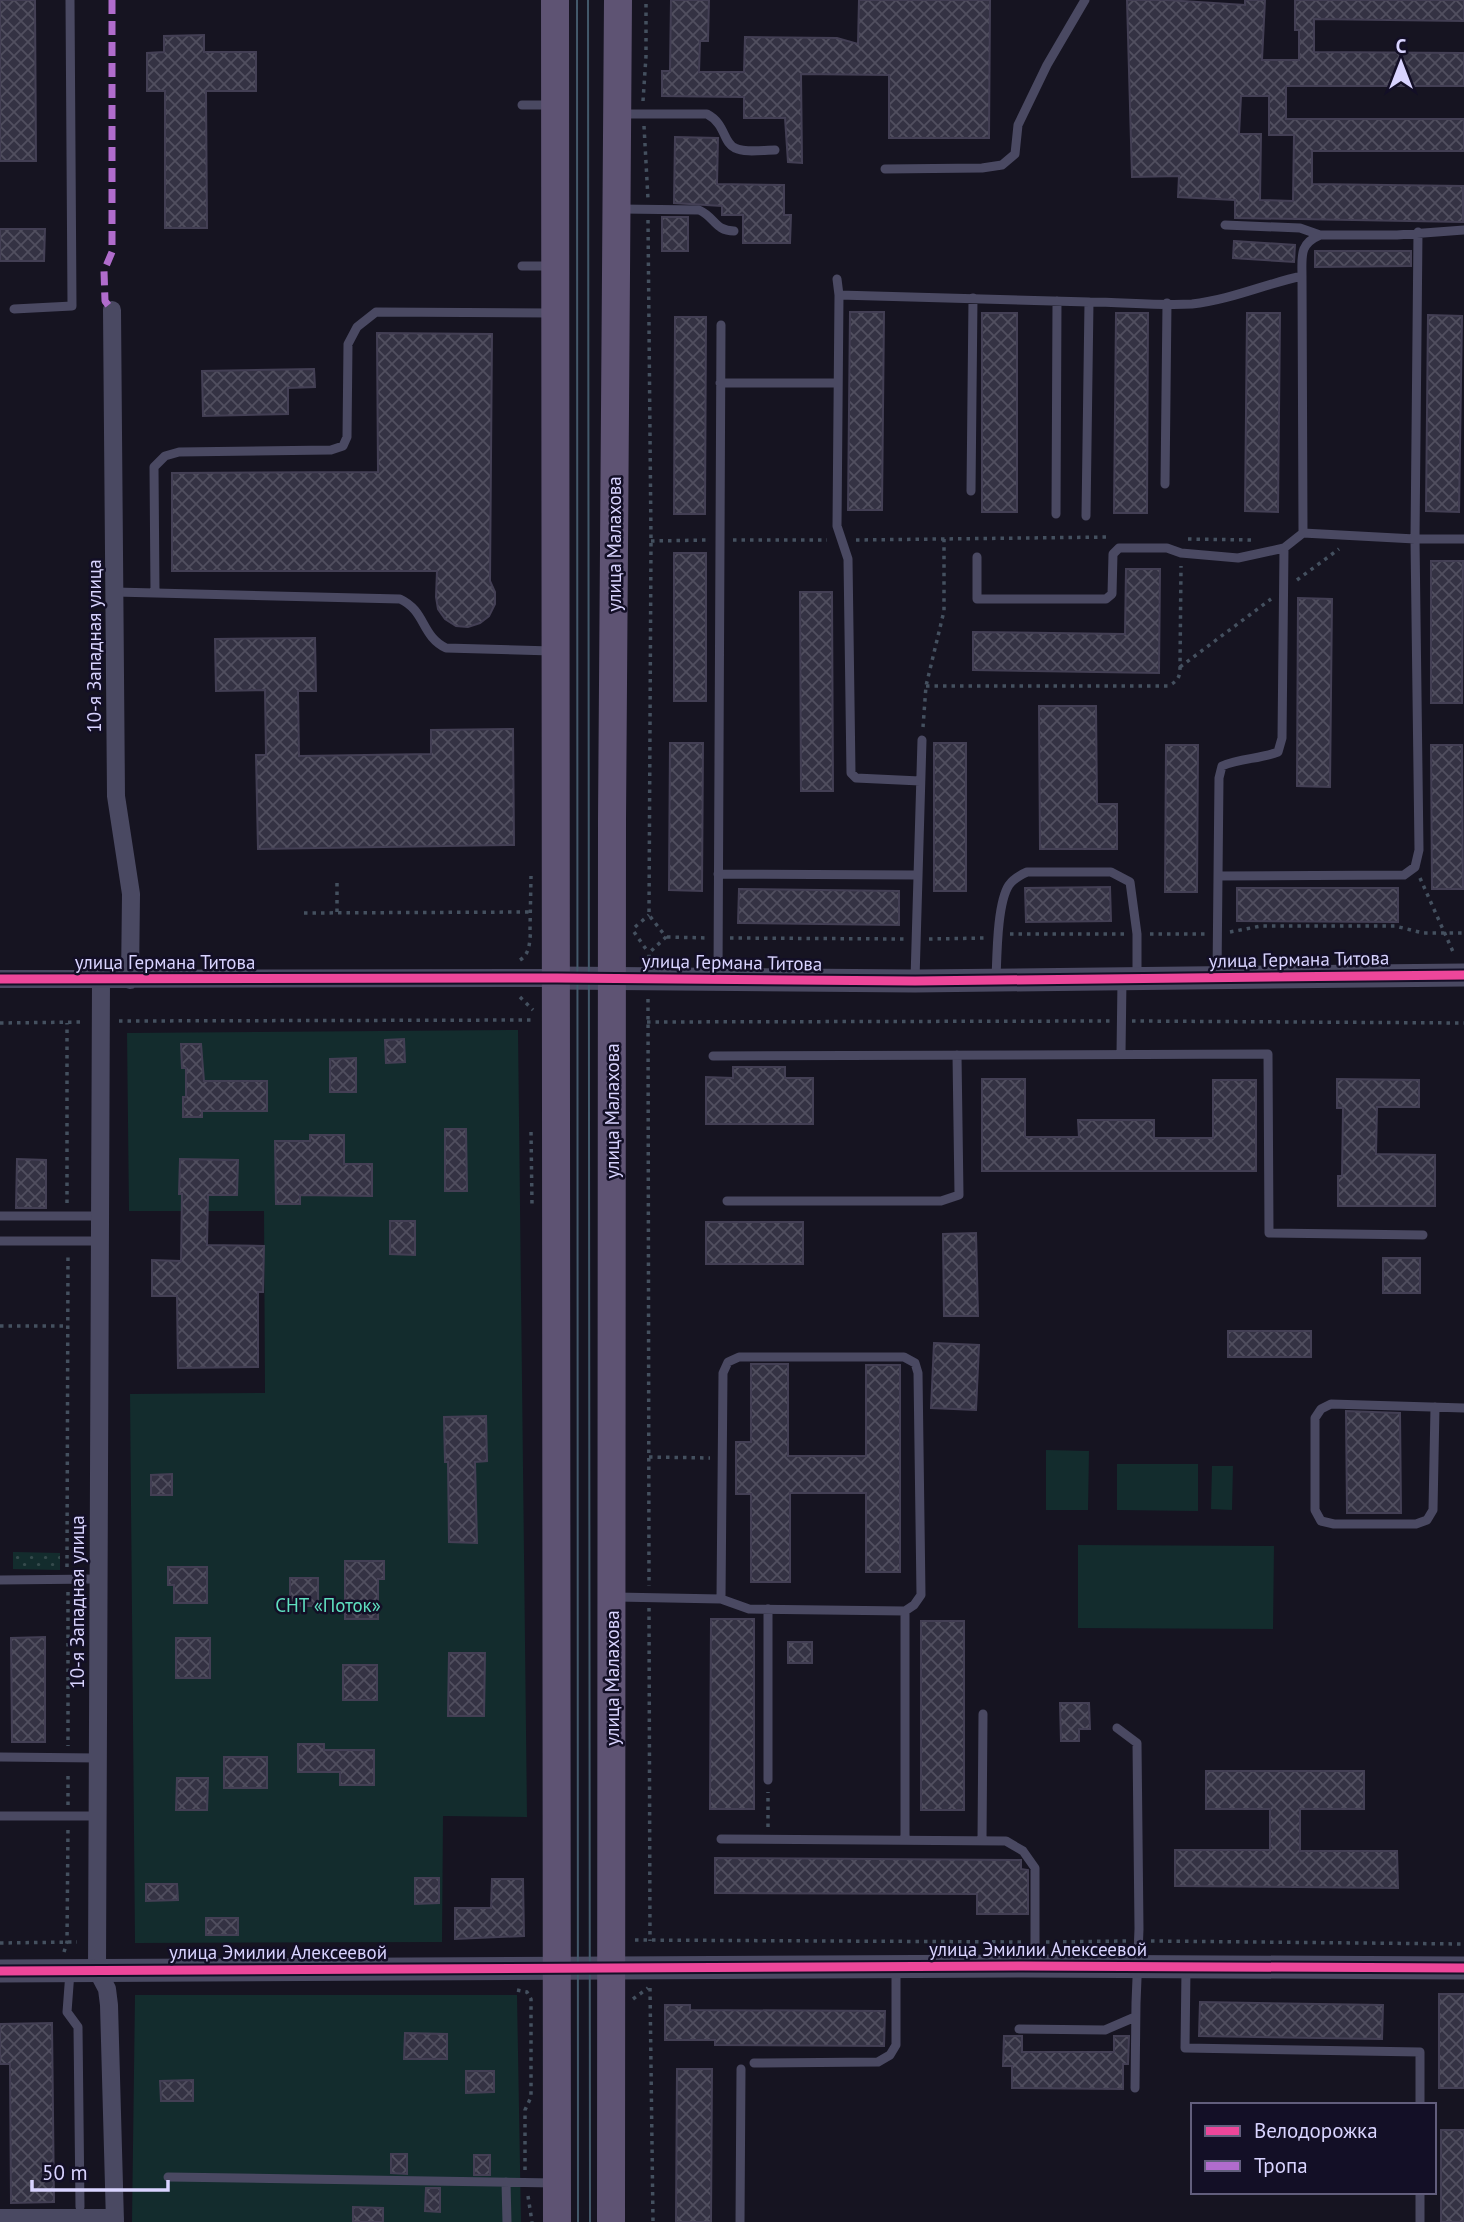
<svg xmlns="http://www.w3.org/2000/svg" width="1464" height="2222" font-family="'PT Sans',sans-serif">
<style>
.grass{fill:url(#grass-dots)}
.green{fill:#132c2d}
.building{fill:url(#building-cross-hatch);stroke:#433f54;stroke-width:2;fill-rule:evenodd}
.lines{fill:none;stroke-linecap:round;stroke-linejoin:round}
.path{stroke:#44505f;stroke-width:3.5;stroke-dasharray:3.5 5;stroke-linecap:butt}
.service{stroke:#4a4962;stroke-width:9}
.minor{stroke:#4a4962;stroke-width:18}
.tertiary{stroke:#4a4962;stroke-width:23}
.primary{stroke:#5e5373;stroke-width:28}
.tram{stroke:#43596b;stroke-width:2}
.quiet{stroke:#b06ccc;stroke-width:7;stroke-dasharray:14 7;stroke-linecap:butt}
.cycleway-casing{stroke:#130f26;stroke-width:13}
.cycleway{stroke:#ed469a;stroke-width:9}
.labels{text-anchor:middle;stroke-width:5;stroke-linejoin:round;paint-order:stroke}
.street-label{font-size:19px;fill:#d9d4ff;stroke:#130f26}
.park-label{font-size:19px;fill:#5fe0c0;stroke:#130f26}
</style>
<defs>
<pattern id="grass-dots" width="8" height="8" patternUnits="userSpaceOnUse" patternTransform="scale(1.75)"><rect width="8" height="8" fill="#132c2d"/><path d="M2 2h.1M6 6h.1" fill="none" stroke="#354a4c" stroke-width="1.8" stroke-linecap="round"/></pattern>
<pattern id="building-cross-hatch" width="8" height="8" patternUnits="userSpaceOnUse" patternTransform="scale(1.75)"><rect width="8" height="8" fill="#343243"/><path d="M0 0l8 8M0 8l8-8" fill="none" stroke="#514f5f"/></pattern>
</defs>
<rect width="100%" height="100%" fill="#161421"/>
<path class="grass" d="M13 1552 60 1553V1570L13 1569Z"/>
<path class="green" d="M518 1030 527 1817 443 1816 442 1942 135 1943 130 1394 265 1393 264 1211H129L127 1033Z
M1046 1450 1089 1451 1088 1510H1046Z
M1117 1464H1198V1511L1117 1510Z
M1212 1466H1233L1232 1510 1211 1509Z
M1078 1545 1274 1546 1273 1629 1078 1628Z
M135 1995H517L521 2222H132Z"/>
<path class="building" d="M0 0H35L36 161H0Z
M671 0H709L708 41H700L699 72H744L745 37 837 38 858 44 859 0H990L989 138H889V75L801 74 802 163 788 162 785 118H744V97L662 96V71H670Z
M1127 0H1167L1245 5V0H1265L1262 60H1299V30H1295V0H1464V21L1314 19V52L1464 53V86H1286V119H1464V151H1312V184L1463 186V222L1235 218V200L1178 197 1179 176 1132 177ZM1241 96H1269V135H1294L1293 201 1260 200 1261 134H1239Z
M204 35V52H256V91H206L207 228H165V91H147V53L164 52V36Z
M675 137 718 138 717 184 784 185V215H791L790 243H743V215H722V206L674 203Z
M662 217H688V251H662Z
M0 229H45L44 261H0Z
M1234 241 1295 245 1294 262 1233 258Z
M1315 251H1411V266L1315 267Z
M850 312H884L882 510H848Z
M982 313H1017V512H982Z
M1116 313H1148L1147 513H1114Z
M1247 313H1280L1278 512 1245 511Z
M1428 315 1462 316 1459 512 1426 511Z
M675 317H706L705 514H674Z
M377 333 492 334 490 581 495 592V604L489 616 480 623 468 627 456 626 445 619 438 609 436 597 437 571H172V473L378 472Z
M314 369 315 387 288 388V414L203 416 202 371Z
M674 553H706V701H674Z
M1431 561H1463L1462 703H1431Z
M1126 569H1160L1159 673 973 670V632L1125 634Z
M800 592H832L833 791H801Z
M1298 598 1332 599 1330 787 1297 786Z
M315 638 316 691H298L299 756 431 754V730L513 729 514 845 258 849 256 755H266L265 690 216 691 215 639Z
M1039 706H1096L1097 804H1117V849H1040Z
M670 743H703L702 891 669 890Z
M934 743H966V891H934Z
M1166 745H1198L1197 892H1165Z
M1431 745H1462L1463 889H1432Z
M1110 887 1111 921 1026 922 1025 888Z
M1237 888H1398V922L1237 921Z
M739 889 899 891V925L738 923Z
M404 1039 405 1062 386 1063 385 1040Z
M181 1044H201L204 1081H267V1111H202V1117H183V1097H186V1068H182Z
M356 1058V1092H330V1059Z
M733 1067H785V1078H813V1124H706V1077L733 1078Z
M982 1079H1025V1137H1079L1078 1120H1154V1138H1213V1080H1256V1171H982Z
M1337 1079 1419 1080V1107H1377L1376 1154 1435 1155V1206H1338V1176H1342L1343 1108H1337Z
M445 1129H466L467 1191H445Z
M310 1135H344V1164H372V1196L300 1195V1204H276L275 1141H310Z
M17 1159 46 1160V1208H16Z
M180 1159 238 1160 237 1195H208L207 1245 264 1246 263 1292H258V1367L178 1368 177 1296H152V1260L181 1261 182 1194H179Z
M390 1221H415V1255L390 1254Z
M706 1222H803V1264H706Z
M976 1233 978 1316H944L943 1234Z
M1383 1258H1420V1293H1383Z
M1228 1331H1311V1357H1228Z
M934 1343 979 1345 976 1410 931 1408Z
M751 1364H788V1456H866V1365H900V1572H866V1493H790V1582H751V1494H736V1442H751Z
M1346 1411 1400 1413 1401 1513H1347Z
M486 1416 487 1461 475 1462 477 1543 449 1542 448 1462H445L444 1417Z
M172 1474V1495H151V1475Z
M345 1561H384V1579H378V1619H345Z
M168 1567H207V1603H174V1585H168Z
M290 1578H318V1606H290Z
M711 1619H754V1809H710Z
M921 1621H964V1810H921Z
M45 1637V1742H12L11 1638Z
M176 1638H210V1678H176Z
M788 1642H812V1663H788Z
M449 1653H485L484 1716H448Z
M343 1665H377V1700H343Z
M1060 1703H1089L1090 1729H1079V1741H1061Z
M298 1744H324V1750H374V1785H340V1772H298Z
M224 1757H267V1788H224Z
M1206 1771H1364V1809H1300V1851H1397L1398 1888 1175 1886V1850H1270V1809H1206Z
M177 1778H208L207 1810H176Z
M715 1858 1021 1860V1869L1028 1870V1914H977V1894L715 1893Z
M415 1878H439V1903L415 1904Z
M492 1879H523L524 1936 455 1939V1908H491Z
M146 1884H177L178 1900 146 1901Z
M206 1918H238V1935H206Z
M1439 1994H1464V2088H1439Z
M1200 2002 1383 2005 1382 2039 1199 2036Z
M665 2005H690V2010L885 2011 884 2046 715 2045V2040H665Z
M52 2023 54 2202 11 2203 10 2064H0V2024Z
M405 2033 447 2034V2059H404Z
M1004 2036H1022V2052H1114V2036H1129L1128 2064H1123V2089L1012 2088V2066H1003Z
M677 2069H712L711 2222H676Z
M466 2071H494V2092L466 2093Z
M193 2080V2101H161L160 2081Z
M1441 2130H1464V2222H1441Z
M391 2154H407V2174L391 2173Z
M474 2155H490V2175H474Z
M426 2188H440V2212L425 2211Z
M353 2207 383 2208V2222H353Z"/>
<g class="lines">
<path class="path" d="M643 101 646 56V0
M644 126 648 199
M648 220 651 541 649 915 666 937 649 953V958
M1188 539 1254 540
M733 540H827
M856 540 1111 537
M651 541 708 540
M1297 580 1339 549
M1180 667 1271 599
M926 686H1168C1178 681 1180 677 1180 667L1181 566
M923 727 926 686 944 611V539
M1420 878 1454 954
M337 883V913
M304 913 530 912
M635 927 649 915
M530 930 531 876
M634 932 648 952
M1230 932 1261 926H1395L1423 933H1464
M1010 934H1124
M1150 934H1205
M667 937 708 938
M730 938 904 939
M929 939 984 938
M520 960C531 953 529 941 531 930
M520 997 533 1010
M648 999 649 1586
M119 1021 533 1020
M1132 1021 1464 1023
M647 1022 1110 1021
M0 1023 83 1022
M531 1132 532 1205
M67 1203V1023
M0 1326H68
M649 1457 710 1458
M67 1567 68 1253
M68 1592V1746
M649 1608 650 1941
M68 1805V1771
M768 1827V1792
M635 1940 1025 1942
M1151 1941 1464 1944
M1046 1942 1126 1941
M0 1943 77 1942
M64 1952 67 1942 68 1827
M650 1988 653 2222
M517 1990 527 1992 531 1999V2097L525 2110V2171
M633 1999 648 1988
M528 2196 532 2222"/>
<path class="service" d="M522 105H550
M622 114H707C726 124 723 143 735 148 745 153 763 150 775 150
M885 169 982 168 1002 165 1015 154 1018 125 1047 65 1085 0
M621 209 699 210C715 217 715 231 734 231
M1225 225 1300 228 1320 235
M522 266H552
M1302 276 1303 533
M837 279 839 295 837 526 848 559 851 773 856 778 920 781
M839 295 1089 302 1086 516
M1089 302C1122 302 1159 306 1192 304 1230 300 1265 284 1302 276 1302 256 1299 244 1320 235H1397L1464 230
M14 309 72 306 70 0
M720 383H838
M1165 484 1167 303
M971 491 973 298
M1056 514 1057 301
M977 557V599H1106L1112 594 1113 554 1119 548H1167L1181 553 1238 558 1284 548
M115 592 400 599C426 611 421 636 446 648L552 651
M155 592 154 467 165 456 179 452 331 450 343 446 347 437 348 344 357 327 376 312 552 313
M718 874 917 875
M1219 876 1404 875 1415 867 1419 850 1415 539 1418 232
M1217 975 1219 778 1222 766C1240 758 1260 759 1278 752L1282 738 1284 548 1303 533 1415 539H1464
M718 978 721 325
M915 979 922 740
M996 979C997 956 997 903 1009 885 1014 878 1020 875 1027 872H1111L1130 882 1137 934V976
M1121 1054 1122 980
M713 1056 1268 1054 1269 1233 1423 1235
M727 1201H941L959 1195 957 1055
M0 1216H100
M0 1241H100
M1435 1407 1433 1510 1427 1520 1416 1524H1334L1321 1521 1315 1510V1418L1321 1409 1331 1404 1464 1408
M0 1580 98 1579
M616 1597 721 1599 723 1373 728 1362 739 1357H904L915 1363 918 1373 921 1595 914 1605 905 1611V1839
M721 1599 749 1609 905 1611
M768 1609V1780
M1117 1728 1137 1743 1139 1929 1136 2003 1135 2088
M0 1757 98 1758
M0 1816H97
M721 1839 1006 1841 1023 1851 1035 1868V1964
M982 1840 983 1714
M1186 1969 1185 2048 1420 2052V2105
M70 1972 67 2012 78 2027 80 2207
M1019 2029 1105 2030 1135 2017
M754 2063 878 2062 890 2055 896 2045V1968
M168 2177 555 2183
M506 2182 507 2222
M1420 2192V2222
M740 2222 741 2069"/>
<path class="minor" d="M112 310 116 796 131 894 130 980
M0 979 557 978
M101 980 97 1970 107 1989 109 2005 115 2222
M0 2218H115"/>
<path class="tertiary" d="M557 978 915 981 1464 975
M0 1971 1023 1966 1464 1968"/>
<path class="primary" d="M555 0 557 2222
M611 2222 612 821 618 0"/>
<path class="tram" d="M577 0 578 2222
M588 0 590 2222"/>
<path class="quiet" d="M112 0V252L104 271 105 301 112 310"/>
<defs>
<path id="cycleway" d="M0 979 557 978 915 981 1464 975
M0 1971 1023 1966 1464 1968"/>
</defs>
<use href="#cycleway" class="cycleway-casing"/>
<use href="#cycleway" class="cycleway"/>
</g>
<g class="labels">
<g class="street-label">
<text transform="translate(614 544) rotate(-90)" y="7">улица Малахова</text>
<text transform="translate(94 646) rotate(-90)" y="7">10-я Западная улица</text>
<text transform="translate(1299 959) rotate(-1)" y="7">улица Германа Титова</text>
<text x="165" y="969">улица Германа Титова</text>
<text transform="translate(732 962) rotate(1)" y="7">улица Германа Титова</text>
<text transform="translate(612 1111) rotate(-90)" y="7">улица Малахова</text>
<text transform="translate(77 1602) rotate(-90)" y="7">10-я Западная улица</text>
<text transform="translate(612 1678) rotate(-90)" y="7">улица Малахова</text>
<text x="1038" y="1956">улица Эмилии Алексеевой</text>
<text x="278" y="1959">улица Эмилии Алексеевой</text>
</g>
<g class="park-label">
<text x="328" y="1612">СНТ «Поток»</text>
</g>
</g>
<rect x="1191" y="2103" width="245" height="91" fill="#130f26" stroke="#625e7d" stroke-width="2"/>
<rect x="1205" y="2126" width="35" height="10" fill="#ed469a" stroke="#625e7d" stroke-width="2"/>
<text x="1254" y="2138" font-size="21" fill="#d9d4ff">Велодорожка</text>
<rect x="1205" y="2161" width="35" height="10" fill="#b06ccc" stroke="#625e7d" stroke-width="2"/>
<text x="1254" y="2173" font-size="21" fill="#d9d4ff">Тропа</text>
<g transform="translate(1401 63)" stroke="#130f26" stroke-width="5" paint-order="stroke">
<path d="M0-5L12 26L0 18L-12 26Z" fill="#d9d4ff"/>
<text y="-10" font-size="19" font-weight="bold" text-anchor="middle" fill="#d9d4ff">С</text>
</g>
<path d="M32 2180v10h136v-10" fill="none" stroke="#d9d4ff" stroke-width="3.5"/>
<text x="42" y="2180" font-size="21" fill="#d9d4ff" stroke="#130f26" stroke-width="5" paint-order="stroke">50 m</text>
</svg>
